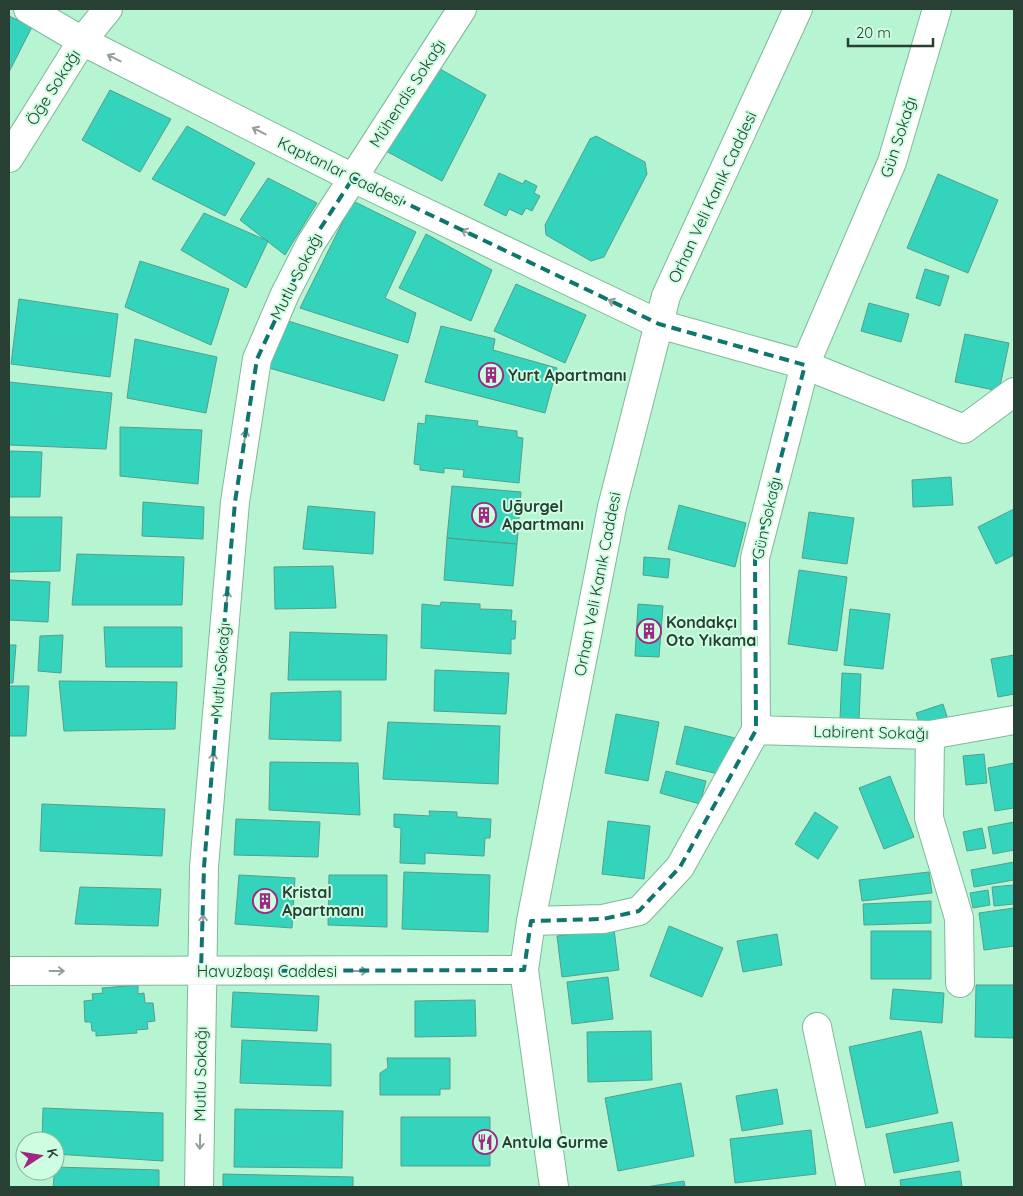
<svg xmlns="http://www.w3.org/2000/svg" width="1023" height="1196" font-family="Quicksand,sans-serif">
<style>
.building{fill:#34d3bb;stroke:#559e90}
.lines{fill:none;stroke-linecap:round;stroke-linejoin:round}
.minor-casing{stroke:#7eb999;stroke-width:30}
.tertiary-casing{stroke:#7eb999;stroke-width:30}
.minor{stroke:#fff;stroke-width:28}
.tertiary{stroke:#fff;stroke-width:28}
.oneway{stroke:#93a099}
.marked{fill:none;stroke:#0f766e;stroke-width:4;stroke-dasharray:10 6;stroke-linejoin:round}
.labels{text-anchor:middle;stroke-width:4;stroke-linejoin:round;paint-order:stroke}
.street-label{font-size:16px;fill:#274033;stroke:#cefee2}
.poi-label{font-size:16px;font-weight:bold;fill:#274033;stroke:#cefee2;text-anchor:start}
</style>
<rect width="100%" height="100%" fill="#b7f4d2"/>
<path class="building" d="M9 16 32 27 9 72Z
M433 65 486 95 442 181 386 151Z
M110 90 171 119 140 172 82 140Z
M187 126 255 163 225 216 152 179Z
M596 136 645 162 647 174 604 257 591 261 546 235 545 225 590 139Z
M499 173 523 184 525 180 537 186 534 193 540 196 532 211 526 208 522 215 509 209 506 216 484 205Z
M938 174 998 200 968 273 907 248Z
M268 178 317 203 285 255 240 220Z
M353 201 416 232 385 298 416 313 408 343 300 308Z
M204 213 268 241 246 288 181 250Z
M426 234 492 270 471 321 399 288Z
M140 261 229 289 211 345 125 307Z
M925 269 949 276 940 306 916 298Z
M516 284 586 315 565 363 494 331Z
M19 299 118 314 110 377 11 364Z
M869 303 909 314 901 342 861 331Z
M285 320 398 355 384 401 269 368Z
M441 326 495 339 493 350 557 368 545 413 425 382Z
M965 334 1009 343 999 391 955 382Z
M135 339 217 357 206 413 127 398Z
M9 382 112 393 106 449 9 445Z
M426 415 478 421 477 426 517 431V437L523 438 519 483 463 477 464 470 444 468V473L420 470V465L414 464 418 423 425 424Z
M120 427 202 430 198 484 120 476Z
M9 451 42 452 40 497H9Z
M951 477 953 505 913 507 912 480Z
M452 486 521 492 517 544 447 538Z
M143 502 204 507 203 539 142 536Z
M679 505 746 523 735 567 668 549Z
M308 506 375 512 373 554 303 549Z
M1014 509V555L996 564 978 527Z
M809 512 854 518 847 564 802 558Z
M9 517H62L60 571 9 572Z
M447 538 517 544 513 586 444 580Z
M77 554 184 557 182 605H72Z
M644 557 670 559 668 578 643 575Z
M333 566 336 608 275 609 274 567Z
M799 570 847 577 837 651 788 644Z
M9 580 50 582 48 622 9 620Z
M441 602 480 604V609L512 610 511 621H516L515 639H511V654L421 648 422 604 440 606Z
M638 604 663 606 659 657 635 656Z
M850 609 890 614 883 669 844 665Z
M104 627H182V667H106Z
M290 632 387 635 386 680H288Z
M63 635 61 673 38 671 40 636Z
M9 645H16L13 683H9Z
M1014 655V694L998 697 991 659Z
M435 670 509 673 506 714 434 711Z
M842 673 861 674 859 720 840 719Z
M59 681 177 682 175 729 64 731Z
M9 686H29L26 736H9Z
M341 691V741L269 739 271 693Z
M943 704 949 723 923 732 916 713Z
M616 714 659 722 648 781 605 773Z
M388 722 500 726 498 784 383 779Z
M685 726 735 738 727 776 676 764Z
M984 754 987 783 966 785 963 756Z
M270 762 358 763 360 815 269 810Z
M1014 763V808L995 811 988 768Z
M666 771 706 781 700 804 660 793Z
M890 776 914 837 884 849 859 788Z
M42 804 165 809 162 856 40 851Z
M429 811 457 812V817L491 819 490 838H485L484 856 425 853V864L400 863 401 828 394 827V814L430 816Z
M815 812 838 827 818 859 795 844Z
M236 819 320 822 318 857 234 855Z
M608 821 650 826 644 879 602 874Z
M1014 822V850L993 854 988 827Z
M982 828 986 848 967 851 963 832Z
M1014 862V880L974 887 971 870Z
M404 872 490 875 488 932 402 929Z
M929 872 932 893 862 901 859 880Z
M239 875 295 878 292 928 235 924Z
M329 875H387V927L328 925Z
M1014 885V904L994 906 992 887Z
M80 887 161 889 158 926 75 924Z
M988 890 990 905 973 908 970 893Z
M931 901V923L864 925 863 904Z
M1014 908V946L984 950 979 913Z
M669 926 723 948 702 997 650 976Z
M614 929 619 970 562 977 557 936Z
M871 931H931V979H871Z
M777 934 782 965 743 972 737 941Z
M608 977 613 1019 572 1024 567 982Z
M138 985V994L144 993 145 1003H153L155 1021 147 1022 148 1029 136 1030 137 1033 96 1036V1031H92L91 1022H85L84 1001 93 1000 92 994 103 993 102 988Z
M976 985H1014V1038L975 1037Z
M893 989 944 993 942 1023 890 1019Z
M233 992 319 996 317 1031 231 1027Z
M475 1000 476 1036 415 1037V1001Z
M651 1031 652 1080 588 1082 587 1032Z
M921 1031 938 1113 866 1128 849 1047Z
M242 1040 331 1044V1086L240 1083Z
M387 1058H450V1089H440V1095H380V1073L388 1068Z
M681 1083 694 1156 618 1171 605 1098Z
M777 1089 783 1124 742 1131 736 1096Z
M43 1108 163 1113V1161L55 1154V1141H42Z
M235 1109 343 1111 342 1168 234 1167Z
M401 1117H490V1166H401Z
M952 1122 959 1161 894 1173 886 1134Z
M811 1130 816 1174 735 1183 730 1139Z
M55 1167 159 1170V1187H53Z
M960 1171 962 1187H901L900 1180Z
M223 1174 353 1177V1187H223Z
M684 1181 685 1187H646Z"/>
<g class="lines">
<defs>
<path id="minor" d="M28 9 82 41 353 178 659 324 805 365 964 429 1014 392
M9 158 82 41 108 9
M756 730 930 735 1014 720
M930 735 929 818 959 918 960 983
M531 921 603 919 639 911 680 867 756 730 755 558 805 365 892 162 937 9
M9 971 524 970
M817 1027 851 1187
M199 1187 204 867 235 502 257 359 285 294 311 243 462 9"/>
<path id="tertiary" d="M554 1187 524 970 531 921 612 507 666 296 798 9"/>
</defs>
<use href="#minor" class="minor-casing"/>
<use href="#tertiary" class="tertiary-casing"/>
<use href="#minor" class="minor"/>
<use href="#tertiary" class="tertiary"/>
</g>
<defs><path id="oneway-shaft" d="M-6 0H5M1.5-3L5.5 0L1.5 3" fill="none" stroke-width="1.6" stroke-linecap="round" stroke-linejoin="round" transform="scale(1.25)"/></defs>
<g class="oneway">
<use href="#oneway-shaft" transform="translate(114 58) rotate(-153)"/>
<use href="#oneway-shaft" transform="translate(259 131) rotate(-153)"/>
<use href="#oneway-shaft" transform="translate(468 233) rotate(-154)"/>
<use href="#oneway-shaft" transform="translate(615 303) rotate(-154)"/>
<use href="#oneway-shaft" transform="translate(245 437) rotate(-82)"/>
<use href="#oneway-shaft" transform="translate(227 598) rotate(-85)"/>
<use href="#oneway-shaft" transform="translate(213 760) rotate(-85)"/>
<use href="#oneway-shaft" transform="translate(203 922) rotate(-89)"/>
<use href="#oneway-shaft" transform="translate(57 971)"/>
<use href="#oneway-shaft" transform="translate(360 971)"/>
<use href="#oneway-shaft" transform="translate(200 1142) rotate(91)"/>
</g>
<path class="marked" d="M353 178 659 324 805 365 755 558 756 730 680 867 639 911 603 919 531 921 524 970 201 971 204 867 222 651 235 502 257 359 311 243Z"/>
<defs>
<symbol id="building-ring" viewBox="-11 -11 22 22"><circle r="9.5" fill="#cefee2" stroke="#9f2982" stroke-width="1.5"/><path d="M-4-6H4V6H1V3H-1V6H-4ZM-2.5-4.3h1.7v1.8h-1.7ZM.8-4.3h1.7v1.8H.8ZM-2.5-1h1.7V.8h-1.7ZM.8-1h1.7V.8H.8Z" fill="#9f2982"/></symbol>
<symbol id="restaurant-ring" viewBox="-11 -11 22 22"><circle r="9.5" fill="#cefee2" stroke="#9f2982" stroke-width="1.5"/><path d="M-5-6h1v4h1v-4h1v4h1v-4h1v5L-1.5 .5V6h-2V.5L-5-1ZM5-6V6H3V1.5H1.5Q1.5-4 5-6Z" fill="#9f2982"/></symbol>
</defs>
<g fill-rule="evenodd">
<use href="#building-ring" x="477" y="361" width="28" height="28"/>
<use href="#building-ring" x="470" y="501" width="28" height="28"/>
<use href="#building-ring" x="635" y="617" width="28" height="28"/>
<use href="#building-ring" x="251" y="887" width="28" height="28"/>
<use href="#restaurant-ring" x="471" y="1128" width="28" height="28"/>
</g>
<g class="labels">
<g class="street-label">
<text transform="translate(53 87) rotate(-58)" y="6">Öḡe Sokağı</text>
<text transform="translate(407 93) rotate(-57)" y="6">Mühendis Sokağı</text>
<text transform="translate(898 137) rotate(-72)" y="6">Gün Sokağı</text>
<text transform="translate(341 171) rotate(26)" y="6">Kaptanlar Caddesi</text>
<text transform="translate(712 197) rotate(-65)" y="6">Orhan Veli Kanık Caddesi</text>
<text transform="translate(296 276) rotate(-63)" y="6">Mutlu Sokağı</text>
<text transform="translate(766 518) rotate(-77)" y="6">Gün Sokağı</text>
<text transform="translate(597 584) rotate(-79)" y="6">Orhan Veli Kanık Caddesi</text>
<text transform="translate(220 670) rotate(-85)" y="6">Mutlu Sokağı</text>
<text transform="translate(871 732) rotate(1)" y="6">Labirent Sokağı</text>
<text x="267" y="977">Havuzbaşı Caddesi</text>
<text transform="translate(200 1074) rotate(-89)" y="6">Mutlu Sokağı</text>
</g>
<g class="poi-label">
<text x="508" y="381">Yurt Apartmanı</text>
<text x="502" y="512">Uḡurgel<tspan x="502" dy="18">Apartmanı</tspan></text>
<text x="666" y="628">Kondakçı<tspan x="666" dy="18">Oto Yıkama</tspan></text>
<text x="282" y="898">Kristal<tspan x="282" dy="18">Apartmanı</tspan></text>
<text x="502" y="1148">Antula Gurme</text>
</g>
</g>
<rect width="1023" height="1196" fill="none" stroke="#274033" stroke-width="20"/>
<g transform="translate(40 1156) rotate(78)"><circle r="24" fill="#cefee2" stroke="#8bb29c"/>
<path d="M0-4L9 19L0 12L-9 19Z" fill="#9f2982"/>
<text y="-8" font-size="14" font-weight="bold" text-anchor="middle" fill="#274033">K</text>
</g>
<path d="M848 38v8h85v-8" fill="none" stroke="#274033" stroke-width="2.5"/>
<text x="856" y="38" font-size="15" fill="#274033" stroke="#cefee2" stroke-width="4" paint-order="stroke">20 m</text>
</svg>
